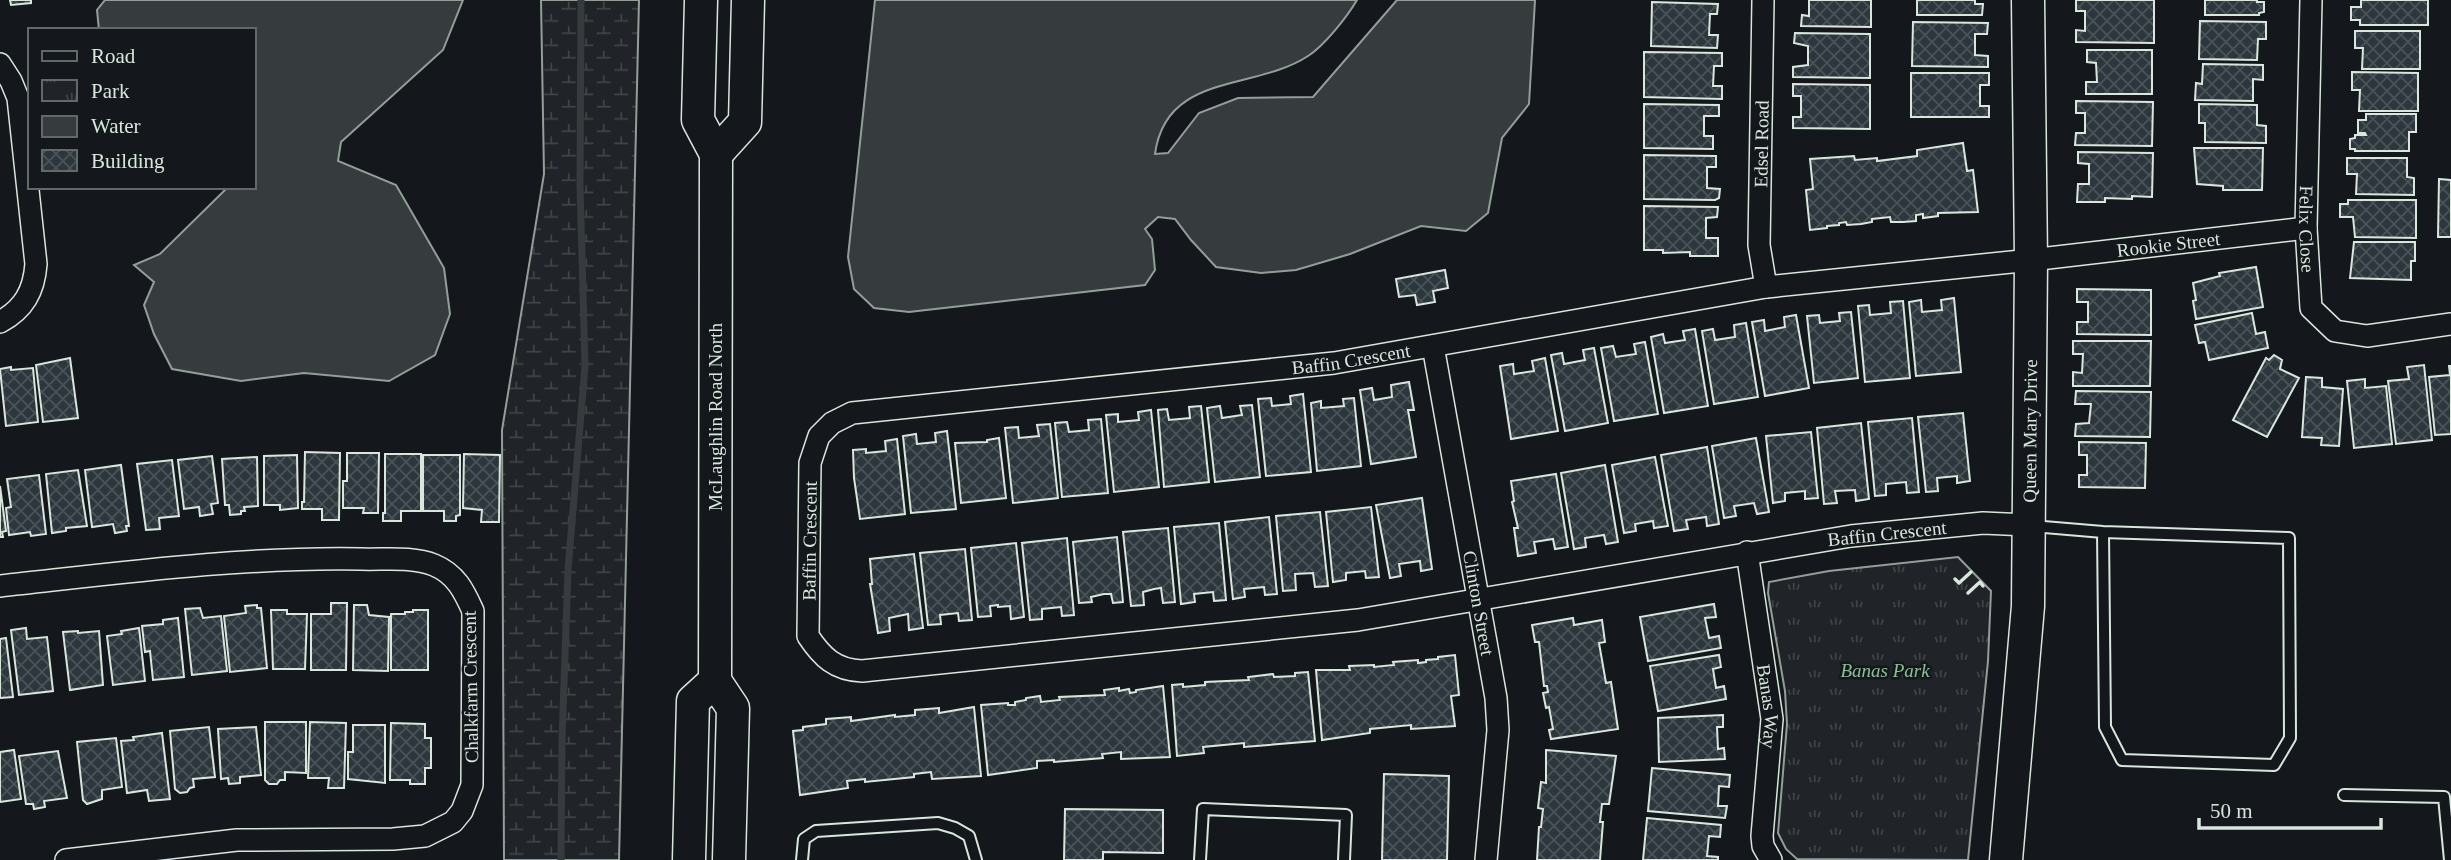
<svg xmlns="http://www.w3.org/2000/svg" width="2451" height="860" font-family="Georgia,serif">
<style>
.wetland{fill:url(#wetland-marsh);stroke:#939e99;stroke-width:2}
.park{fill:url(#park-tufts);stroke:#939e99;stroke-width:2}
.water{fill:#363b3e;stroke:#939e99;stroke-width:2}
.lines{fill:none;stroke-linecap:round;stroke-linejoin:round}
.stream{stroke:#363b3e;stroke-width:7}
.building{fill:url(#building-cross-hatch);stroke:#d8e6dc;stroke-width:2}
.lane-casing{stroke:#d8e6dc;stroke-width:14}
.street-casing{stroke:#d8e6dc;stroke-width:24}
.secondary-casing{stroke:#d8e6dc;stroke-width:35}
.lane{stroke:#14181c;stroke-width:10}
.street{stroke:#14181c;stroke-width:21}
.secondary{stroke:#14181c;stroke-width:32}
.wall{stroke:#d8e6dc;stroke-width:3.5}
.labels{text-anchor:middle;stroke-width:5;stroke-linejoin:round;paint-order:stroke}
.street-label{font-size:19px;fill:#d8e6dc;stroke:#14181c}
.park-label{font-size:19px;font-style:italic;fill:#8ac095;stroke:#14181c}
</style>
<defs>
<pattern id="wetland-marsh" width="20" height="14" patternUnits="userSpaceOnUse" patternTransform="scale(1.75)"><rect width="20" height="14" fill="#202428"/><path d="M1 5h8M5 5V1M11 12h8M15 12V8" fill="none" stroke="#404447"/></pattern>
<pattern id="park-tufts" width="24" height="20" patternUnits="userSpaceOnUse" patternTransform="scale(1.75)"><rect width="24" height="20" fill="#202428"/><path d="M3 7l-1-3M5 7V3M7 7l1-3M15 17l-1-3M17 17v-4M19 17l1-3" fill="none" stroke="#404447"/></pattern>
<pattern id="building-cross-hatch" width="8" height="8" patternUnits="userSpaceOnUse" patternTransform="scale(1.75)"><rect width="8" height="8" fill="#2c363c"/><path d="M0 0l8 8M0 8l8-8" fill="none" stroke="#4a5358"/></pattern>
</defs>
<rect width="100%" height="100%" fill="#14181c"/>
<path class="wetland" d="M541 0H639L619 860H504L502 430 544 174Z"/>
<path class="park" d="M1958 557 1991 591 1988 661 1968 860 1797 859 1786 849 1778 833 1787 724 1785 691 1768 593 1769 582 1829 571Z"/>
<path class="water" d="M105 0H463L443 50 341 142 338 161 396 185 444 268 450 314 435 355 389 381 304 373 241 381 172 369 154 334 144 305 154 282 134 265 160 254 228 187H254V30H99L97 10Z
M875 0H1357C1347 17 1324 46 1308 56 1255 91 1166 72 1155 154L1168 153 1199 113 1238 98 1313 97 1397 0H1535L1529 104 1502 138 1488 213 1466 231 1421 226 1350 254 1296 270 1261 273 1216 267 1191 240 1175 219 1158 217 1145 229 1152 239 1155 270 1145 285 909 312 874 308 854 289 848 257Z"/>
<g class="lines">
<path class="stream" d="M561 860 562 740 568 570 585 366 580 185 581 0"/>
</g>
<path class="building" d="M10 0H31V3L11 5Z
M1809 0H1871V27L1801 26 1802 15 1809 16Z
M1917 0H1975V4H1983L1982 15H1917Z
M2076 0H2154V43L2076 42V30L2085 31V11H2076Z
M2205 0H2257V2H2264V12L2259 13V15H2205Z
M2361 0H2428V25H2360V20H2351V7H2361Z
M1652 2 1718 4 1717 14H1710L1709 35H1718L1717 48 1651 46Z
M2200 21 2266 22V39H2258L2257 60 2199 59Z
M1913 22 1988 23 1987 34H1975V55L1988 56V67L1912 66Z
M2355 31H2420V69H2362L2363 48H2355Z
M1795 33 1870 34V78L1793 77V67L1808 65V46L1794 43Z
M2087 50H2152V94H2086V82H2097L2096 63 2087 62Z
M1644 52 1722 53V66H1714L1713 86H1722V99L1644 97Z
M2203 64 2263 65V80L2253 79V101L2195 100 2196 83 2202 84Z
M2352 72 2418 73V111H2359L2360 90H2352Z
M1911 73H1989V85H1980V106H1989V117H1911Z
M1793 84 1870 85V129L1793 128V117H1801V96H1793Z
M2076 101 2153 102 2152 146 2075 145 2076 133H2085V113H2076Z
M1644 104 1719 105V116H1704V136H1713V149L1644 148Z
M2199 104 2257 105V125L2266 126V143L2205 142V123H2199Z
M2366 114H2416V132H2409V151H2355V149H2350V139L2355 138V135H2366L2365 133H2358V120H2366Z
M1963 143 1967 171 1973 170 1978 212 1938 213V216L1923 218V214L1916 215V221L1903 222H1891L1890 217 1872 219V222L1861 224 1847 225 1846 222 1839 223V225L1827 226V228L1810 230 1806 190 1813 189 1810 159 1854 156 1855 160 1877 158V161L1917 156V150Z
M2194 148H2263L2262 190H2223V186L2197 184Z
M2078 152 2153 153 2152 197 2132 196V199L2105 198V202H2077L2078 184H2089V164L2078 163Z
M1644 155 1716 156V167H1707V188L1720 189 1719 198 1715 200 1644 199Z
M2347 158H2407V177L2414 178V195L2356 194 2357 174H2347Z
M2439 179 2451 180V237H2438Z
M2348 200H2416V238L2355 237 2353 217H2340V204H2348Z
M1644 206 1718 207 1717 217 1706 218V238H1718V256H1690V252L1663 253V250H1644Z
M2354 242H2415V261H2411V280L2350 278Z
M2256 267 2263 307 2196 319 2193 301 2196 300 2193 283 2220 276 2219 273Z
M1445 270 1448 288 1433 291 1435 302 1417 305 1415 295 1399 297 1396 279Z
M2077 289 2151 290V335L2077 334V322H2088V302H2077Z
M1954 298 1961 372 1916 376 1909 302 1921 300 1922 312 1942 310 1941 300Z
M1903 301 1910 378 1865 382 1858 306 1869 305 1870 315 1891 313 1890 302Z
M1851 312 1858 378 1814 383 1807 316 1819 315 1820 323 1840 321 1839 313Z
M2252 313 2256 334 2265 332 2268 348 2209 360 2205 342 2199 343 2195 325Z
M1796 315 1809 388 1765 396 1752 322 1764 320 1765 331 1785 327 1784 317Z
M1746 323 1758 397 1714 404 1702 331 1713 329 1715 340 1735 337 1734 325Z
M1695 329 1708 406 1664 413 1651 337 1663 334 1665 343 1685 340 1683 331Z
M2073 341H2151L2150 386H2073V372L2082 373 2083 354H2073Z
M1645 342 1658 414 1614 421 1601 348 1613 346 1616 357 1636 354 1634 344Z
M1594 348 1608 423 1565 431 1551 355 1562 353 1564 364 1585 360 1583 350Z
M2274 355 2282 360 2280 369 2299 378 2267 437 2233 420 2266 358 2269 360Z
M70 358 78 418 43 422 36 365Z
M1545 358 1558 431 1511 439 1500 366 1513 364 1514 374 1534 371 1532 361Z
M2424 365 2432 440 2396 444 2388 381 2409 379 2407 367Z
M2449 366H2451V434L2435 435 2429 377 2450 375Z
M11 367V370L33 368 38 422 6 426 0 369Z
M2306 377 2322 378V387L2343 389 2339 446 2321 445 2322 438 2302 437Z
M2365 379V388L2386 386 2392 444 2354 448 2347 381Z
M1409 382 1414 410H1408L1416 457 1371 464 1360 390 1372 388 1374 400 1392 397 1391 385Z
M2076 391 2151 392 2150 437 2075 436 2076 424 2089 423 2091 404H2075Z
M1303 394 1311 472 1266 476 1258 399 1271 398 1272 406 1291 404 1290 396Z
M1354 398 1361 466 1317 471 1311 403 1321 401V408L1344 406 1343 399Z
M1252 405 1260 477 1215 482 1207 408 1220 406 1222 418 1242 415 1240 406Z
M1201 406 1209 482 1164 487 1158 410 1167 409 1169 420 1190 418 1189 407Z
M1151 410 1159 487 1114 492 1106 415 1118 414V422L1139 420 1138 412Z
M1963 413 1970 481 1957 483V476L1937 478 1938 491 1926 492 1918 417Z
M1912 418 1919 492 1907 493 1906 482 1886 484V495L1875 496 1868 422Z
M1101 419 1108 493 1062 497 1055 423 1067 422 1069 432 1089 430 1088 420Z
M1861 423 1869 499 1856 501 1855 490 1835 491 1837 503 1824 504 1817 428Z
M1050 424 1058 498 1013 503 1005 428 1018 427 1019 438 1039 436 1037 425Z
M947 431 956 509 911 513 903 436 916 434 917 444 936 442 935 433Z
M1811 432 1818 498 1805 499V491L1785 493V501L1773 503 1766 436Z
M999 438 1006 498 961 503 955 443 987 442V440Z
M1756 438 1769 512 1757 514 1754 503 1734 506 1736 516 1724 518 1712 446Z
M897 439 905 514 860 519 854 478 853 450 866 449V453L886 451 885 441Z
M2079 442 2146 443 2145 488 2079 487V475H2087V455H2079Z
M1707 447 1719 524 1707 526 1706 517 1686 520 1688 529 1674 531 1661 455Z
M305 452 340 453 339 520H322V509H302V502H304Z
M347 453H379L378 513H363L364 508H343V481H347Z
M385 454H421V511H401V521H383V513H385Z
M464 454 500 455 499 522H481L482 510 463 508Z
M297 455 298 508 280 510V505H264V456Z
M423 455H460V515L456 516V521H444V511H423Z
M212 456 218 503 211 504 213 514 200 516 199 507 184 509 178 460Z
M257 457 258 506 244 507 245 511H241V514L230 515 229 505H225L222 459Z
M1655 457 1668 526 1654 528 1653 521 1635 524 1636 531 1624 533 1612 465Z
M172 460 179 516 159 518 160 529 146 530 137 464Z
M121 465 129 526H126L127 531 115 533 113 524 92 527 85 470Z
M1605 465 1618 542 1606 544 1604 535 1585 538 1586 547 1574 549 1561 473Z
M78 470 87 526 66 528V531L52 533 46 474Z
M1556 474 1568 547 1555 549 1553 539 1534 542 1536 553 1518 556 1514 528H1518L1512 502 1514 501 1511 481Z
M39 475 46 534 31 536 30 532 9 535 6 508 11 507 7 479Z
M0 486 6 531 2 532 3 537H0Z
M1422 498 1432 569 1421 571 1420 561 1399 564 1401 576 1390 578 1376 505Z
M1371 507 1379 577 1366 578 1365 571 1346 573V580L1333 582 1326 512Z
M1320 512 1328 586 1315 587 1313 573 1295 574 1296 590 1283 591 1276 516Z
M1269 517 1277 594 1265 595 1264 587 1244 589 1245 597 1233 599 1225 522Z
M1219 523 1226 600 1214 601 1213 592 1194 594 1195 602 1181 604 1174 527Z
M1168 528 1175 602 1163 603 1161 588 1154 589 1143 592 1144 605 1131 606 1123 532Z
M1117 537 1123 602 1113 603 1111 594H1104L1091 597 1092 602 1079 603 1073 542Z
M1067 538 1074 615 1062 616 1061 607 1042 609V619L1030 620 1022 543Z
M1016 543 1024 617 1011 619 1010 606 998 607V605L990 606 991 616 978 617 971 548Z
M965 549 972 620 959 621 958 613 940 615 941 624 928 625 920 553Z
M914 554 923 628 909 630 908 614 889 618 890 631 878 633 870 584H872L870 559Z
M331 603H347L346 670H311V614H331Z
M1714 604 1716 617 1705 618 1709 638 1719 636 1721 648 1648 661 1640 617Z
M257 605V608H261L267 668 230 672 224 616 246 613 245 606Z
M354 605H367L369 615 389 617 388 671 353 670Z
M200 608 203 618 221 616 227 671 192 675 185 609Z
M271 610H287V614H307L305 669H273Z
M413 610H428V670H391V614H405V612H413Z
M178 618 184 677 153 680 150 651 145 652 142 626 163 624V620Z
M1573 618 1574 625 1602 620 1605 642 1599 643 1606 683 1611 682 1618 729 1551 739 1549 730 1553 729 1549 707 1546 708 1543 693 1548 692 1547 686H1544L1539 642H1535L1532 625Z
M26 628 27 639 47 637 53 691 19 695 11 630Z
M139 628 145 681 113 685 107 636 122 634 121 631Z
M78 631V633L99 631 103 685 70 690 63 632Z
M6 638 13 697 0 698V639Z
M1455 655 1459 695 1451 696 1455 726 1411 729V725L1370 729V733L1322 740 1316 670H1350L1349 666 1374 665V667L1394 665 1393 662 1418 660V663L1426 662V660L1438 659V657Z
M1719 655 1721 667 1713 669 1716 688 1724 686 1726 699 1658 711 1650 666Z
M1308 672 1315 741 1244 747V743L1203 747 1204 753 1177 756 1172 685 1183 684V687L1205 685V682L1249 680 1248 677 1273 674 1274 677 1295 676V673Z
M1163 686 1170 757 1121 759V752L1102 754 1103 758 1054 762V760L1037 761V768L988 775 981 705 1008 703V705H1015V702L1026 700V698L1040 696 1041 702 1060 700 1059 697 1105 695 1104 690 1119 688V691L1129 689 1130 693 1136 692V690Z
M974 707 981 776 932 779 931 772 914 774V777L865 782V779L847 781 848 788 800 795 793 731 803 730V727L826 724V719L851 717V721L895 715V717L915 715V710L939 708V713Z
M1723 715V727H1717L1718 749 1724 748 1725 759 1659 762 1658 718Z
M265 722H306V773L285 772V780H280L277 784H269L265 780Z
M310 722 346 723 344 788H328L329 778H308Z
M391 723 425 724V738H431V768H425V784H410V780H390Z
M353 725H385V783L348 779V752H353Z
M209 727 215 777 193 779 194 787 190 788 187 792 180 793 175 789 170 731Z
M256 727 261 775 240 777V783L229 784 228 778 221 779 218 729Z
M162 733 170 799 149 801 147 790 127 793 121 741 134 740 133 737Z
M116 738 122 787 102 790V799L87 804 83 800 77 742Z
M14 750 21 799 0 802V752Z
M1546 750 1616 756 1609 804H1602L1600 822H1603L1600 860H1537L1539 827H1541L1543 809 1538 808 1541 782 1546 783Z
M58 751 67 798 44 801 45 807 34 809 33 804H26L19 756Z
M1652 768 1730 775 1729 787 1719 786 1718 806H1727L1725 818 1648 811Z
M1384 774 1449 776 1447 860H1382Z
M1065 809 1163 810V853L1103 852V860H1064Z
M1647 818 1721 825 1720 837 1709 836 1707 856 1718 857V860H1643Z"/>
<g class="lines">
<defs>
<path id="lane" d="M2031 526 2103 532 2289 538 2290 738 2274 765 2122 760 2105 727 2103 532
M2344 795 2444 797 2450 860
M802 860 804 839 816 831 938 823 955 828 969 836 976 860
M1200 860 1203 809 1346 815 1344 860"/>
<g id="street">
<path d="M1763 0 1759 245 1766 287"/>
<path id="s1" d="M2311 0 2306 228 2311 308 2335 331 2367 336 2451 324"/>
<path d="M0 64 11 81 18 98 36 264C34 291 24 309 0 322"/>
<path id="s2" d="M1433 346 1496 698 1498 730 1486 860"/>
<path id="s3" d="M2028 525 1983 523 1851 536 1358 620 862 671C835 670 822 657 808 636L810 463 819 436 832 423 852 413 1334 363 1766 287 2031 260 2306 228"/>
<path id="s4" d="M1747 552 1772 719 1762 836 1763 846 1771 860"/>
<path d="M0 586C120 573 239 557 360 559 383 560 412 556 434 565 456 574 464 591 473 611L472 785 462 811 453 822 425 836 393 839 237 840 66 860"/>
</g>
<g id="secondary">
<path d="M701 0 698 120 716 154 715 681 733 708 729 860"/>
<path d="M716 154 745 122 748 0"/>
<path d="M689 860 693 701 715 681"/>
<path id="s5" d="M2006 860 2028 606 2031 260 2028 0"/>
</g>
</defs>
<use href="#lane" class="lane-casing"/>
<use href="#street" class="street-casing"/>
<use href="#secondary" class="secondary-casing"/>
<use href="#lane" class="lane"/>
<use href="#street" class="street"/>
<use href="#secondary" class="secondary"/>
<path class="wall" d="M1955 579 1959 583 1971 572
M1968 593 1980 582 1983 586"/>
</g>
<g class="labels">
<g class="street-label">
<text transform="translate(1761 144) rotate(-89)" y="7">Edsel Road</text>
<text dy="7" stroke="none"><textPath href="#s1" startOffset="229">Felix Close</textPath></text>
<text dy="7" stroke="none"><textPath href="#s3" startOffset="2814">Rookie Street</textPath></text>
<text dy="7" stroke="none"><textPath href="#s3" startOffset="1988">Baffin Crescent</textPath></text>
<text transform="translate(715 417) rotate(-90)" y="7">McLaughlin Road North</text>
<text dy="7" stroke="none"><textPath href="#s5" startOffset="430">Queen Mary Drive</textPath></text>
<text transform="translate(1887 533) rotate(-6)" y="7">Baffin Crescent</text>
<text dy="7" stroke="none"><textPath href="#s3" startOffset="1339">Baffin Crescent</textPath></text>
<text dy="7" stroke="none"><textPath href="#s2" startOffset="261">Clinton Street</textPath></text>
<text transform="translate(470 687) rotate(-91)" y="7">Chalkfarm Crescent</text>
<text dy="7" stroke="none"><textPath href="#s4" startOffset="156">Banas Way</textPath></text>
</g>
<g class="park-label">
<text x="1885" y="677">Banas Park</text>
</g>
</g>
<rect x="28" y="28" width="228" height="161" fill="#14181c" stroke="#626a69" stroke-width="2"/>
<rect x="42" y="51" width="35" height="10" fill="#14181c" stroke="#626a69" stroke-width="2"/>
<text x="91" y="63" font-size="21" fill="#d8e6dc">Road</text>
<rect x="42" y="80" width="35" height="21" fill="url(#park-tufts)" stroke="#626a69" stroke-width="2"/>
<text x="91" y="98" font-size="21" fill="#d8e6dc">Park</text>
<rect x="42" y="116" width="35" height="21" fill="#363b3e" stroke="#626a69" stroke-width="2"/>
<text x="91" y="133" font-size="21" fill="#d8e6dc">Water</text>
<rect x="42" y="150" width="35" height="21" fill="url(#building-cross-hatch)" stroke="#626a69" stroke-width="2"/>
<text x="91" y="168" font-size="21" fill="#d8e6dc">Building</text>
<path d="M2199 818v10h182v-10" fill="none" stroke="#d8e6dc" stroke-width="3.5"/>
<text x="2210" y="818" font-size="21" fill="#d8e6dc" stroke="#14181c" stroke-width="5" paint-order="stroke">50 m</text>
</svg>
